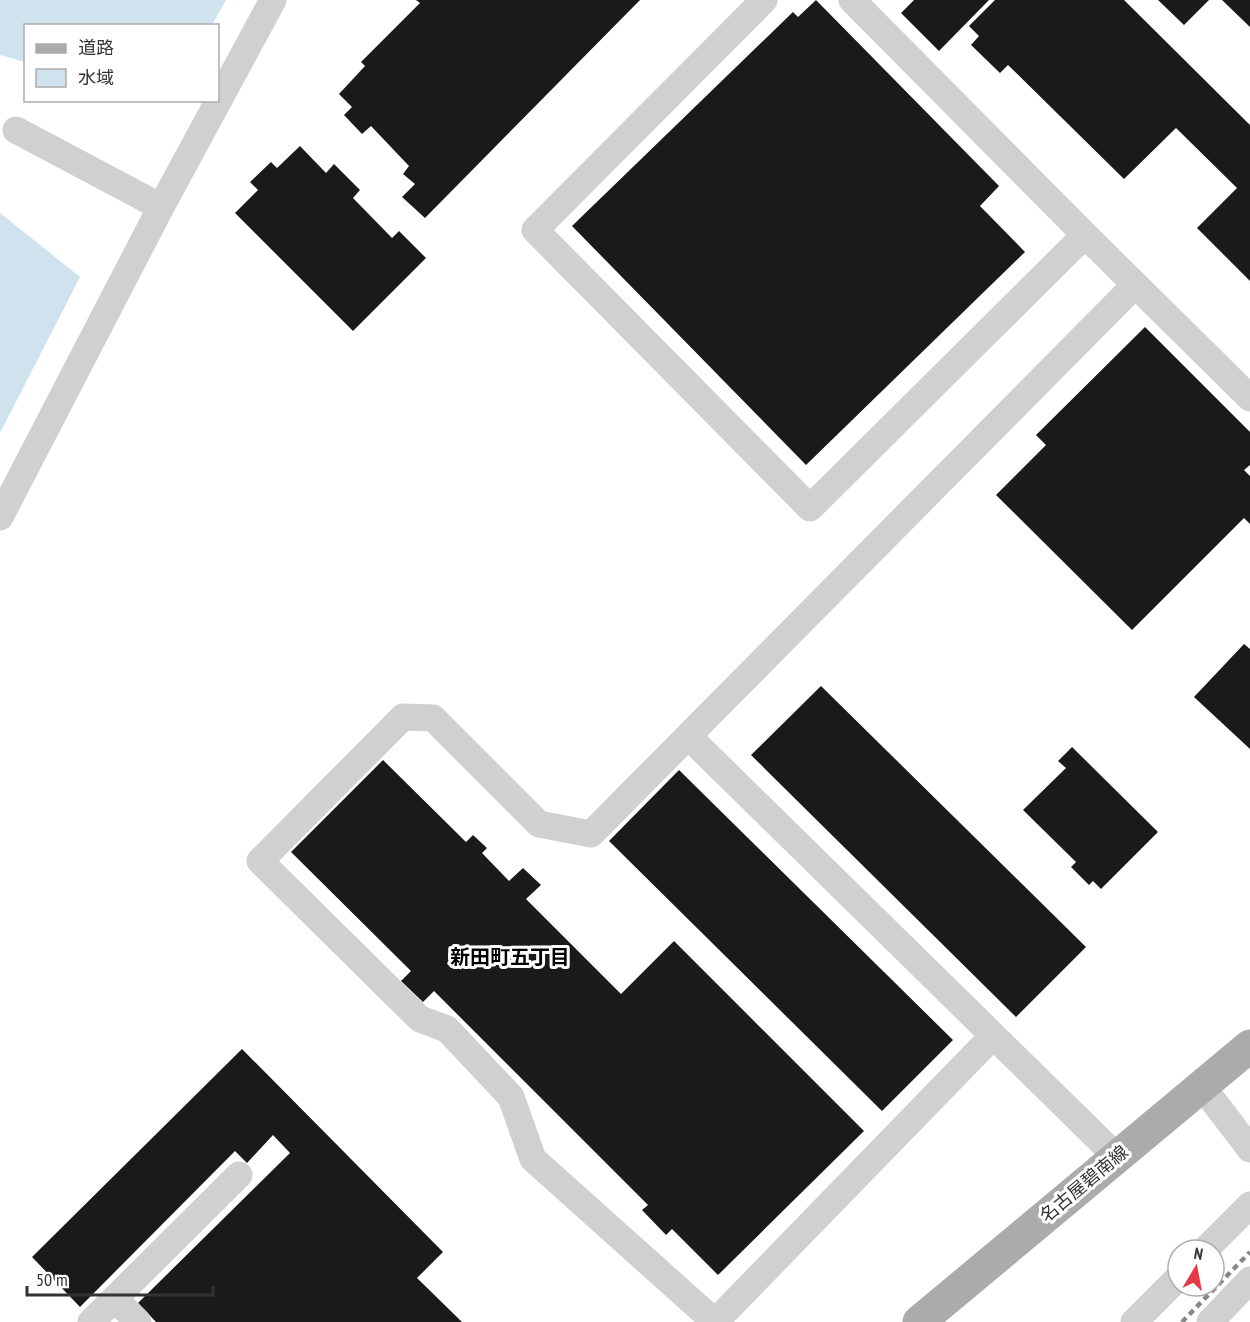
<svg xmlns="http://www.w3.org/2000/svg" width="1250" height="1322" font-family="'PT Sans Narrow','Noto Sans JP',sans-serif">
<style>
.water{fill:#cfe2ee}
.building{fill:#1a1a1a}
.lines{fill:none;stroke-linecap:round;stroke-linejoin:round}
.minor{stroke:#d0d0d0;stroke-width:27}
.major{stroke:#ababab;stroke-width:33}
.rail{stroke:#888;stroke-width:4.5;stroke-dasharray:6 4.5;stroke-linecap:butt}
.labels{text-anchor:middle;stroke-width:6;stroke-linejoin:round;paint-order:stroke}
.street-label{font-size:18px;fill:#333;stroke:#fff}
.neighbourhood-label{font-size:20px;font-weight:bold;fill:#000;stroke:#fff}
</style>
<rect width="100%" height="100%" fill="#fff"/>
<path class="water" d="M0 0H226L212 25 26 26 25 62 0 55Z
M0 213 80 277 0 433Z"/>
<path class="building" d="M416 0H640L425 218 402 197 415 184 403 174 409 166 371 126 362 134 344 115 352 107 339 94 365 66 361 62 420 3Z
M816 0 999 186 980 206 1025 252 806 465 572 226 793 12 798 17Z
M914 0H989L939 51 901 13Z
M995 0H1124L1250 125V281L1197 228 1237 188 1176 128 1124 179 1008 65 1000 73 971 45 979 36 969 26Z
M1158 0H1209L1184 25Z
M1222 0H1250V27Z
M300 146 326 173 334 164 360 190 353 198 392 238 399 231 426 258 353 331 235 213 258 190 250 182 271 162 277 168Z
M1145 327 1250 432V465L1244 470 1250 476V524L1244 518 1132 630 996 495 1046 445 1036 435Z
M1244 644 1250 649V749L1194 697Z
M821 686 1086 947 1016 1017 751 755Z
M1072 747 1158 832 1101 889 1093 881 1089 885 1071 867 1076 862 1023 810 1066 768 1058 761Z
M383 760 466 842 473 835 487 848 482 853 509 881 523 868 541 885 526 899 621 994 674 941 864 1131 718 1275 672 1229 666 1235 642 1210 648 1205 434 991 423 1002 401 981 411 971 291 852Z
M679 770 953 1040 882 1111 609 841Z
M242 1049 443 1252 417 1278 462 1322H156L138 1303 290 1153 273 1135 247 1163 235 1151 80 1307 32 1257Z"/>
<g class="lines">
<path class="minor" d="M764 0 535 230 810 508 1085 235
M852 0 1085 235 1250 398
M16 130 161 207
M0 517 161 207 273 0
M688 736 1117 1157
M993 1036 715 1322 533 1159 511 1097 447 1029 420 1019 260 861 403 717 433 718 539 824 591 834 1135 285
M1202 1086 1250 1149
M1205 1250 1250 1205
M115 1299 138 1322
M91 1322 239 1175
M1134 1322 1178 1278
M1210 1322 1250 1280"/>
<path class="major" d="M919 1322 1250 1046"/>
<path class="rail" d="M1182 1322 1250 1252"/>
</g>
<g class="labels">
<g class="street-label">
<text transform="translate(1084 1184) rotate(-40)" y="6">名古屋碧南線</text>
</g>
<g class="neighbourhood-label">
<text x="510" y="964">新田町五丁目</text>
</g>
</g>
<rect x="24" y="24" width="195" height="78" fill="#ffffff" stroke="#adadad" stroke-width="1.5"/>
<rect x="36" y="44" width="30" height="9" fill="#ababab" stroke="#adadad" stroke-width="1.5"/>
<text x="78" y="54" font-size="18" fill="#333333">道路</text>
<rect x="36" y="69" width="30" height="18" fill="#cfe2ee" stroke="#adadad" stroke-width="1.5"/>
<text x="78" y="84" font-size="18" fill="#333333">水域</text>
<g transform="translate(1196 1268) rotate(10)"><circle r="28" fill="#ffffff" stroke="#adadad" stroke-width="1.5"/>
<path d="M0-4.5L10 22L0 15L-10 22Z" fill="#e63946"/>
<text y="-9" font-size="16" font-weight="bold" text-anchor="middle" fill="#333333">N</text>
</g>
<path d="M27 1286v9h186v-9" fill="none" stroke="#333333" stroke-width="3"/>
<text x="36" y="1286" font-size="18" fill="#333333" stroke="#ffffff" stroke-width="4.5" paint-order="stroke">50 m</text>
</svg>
